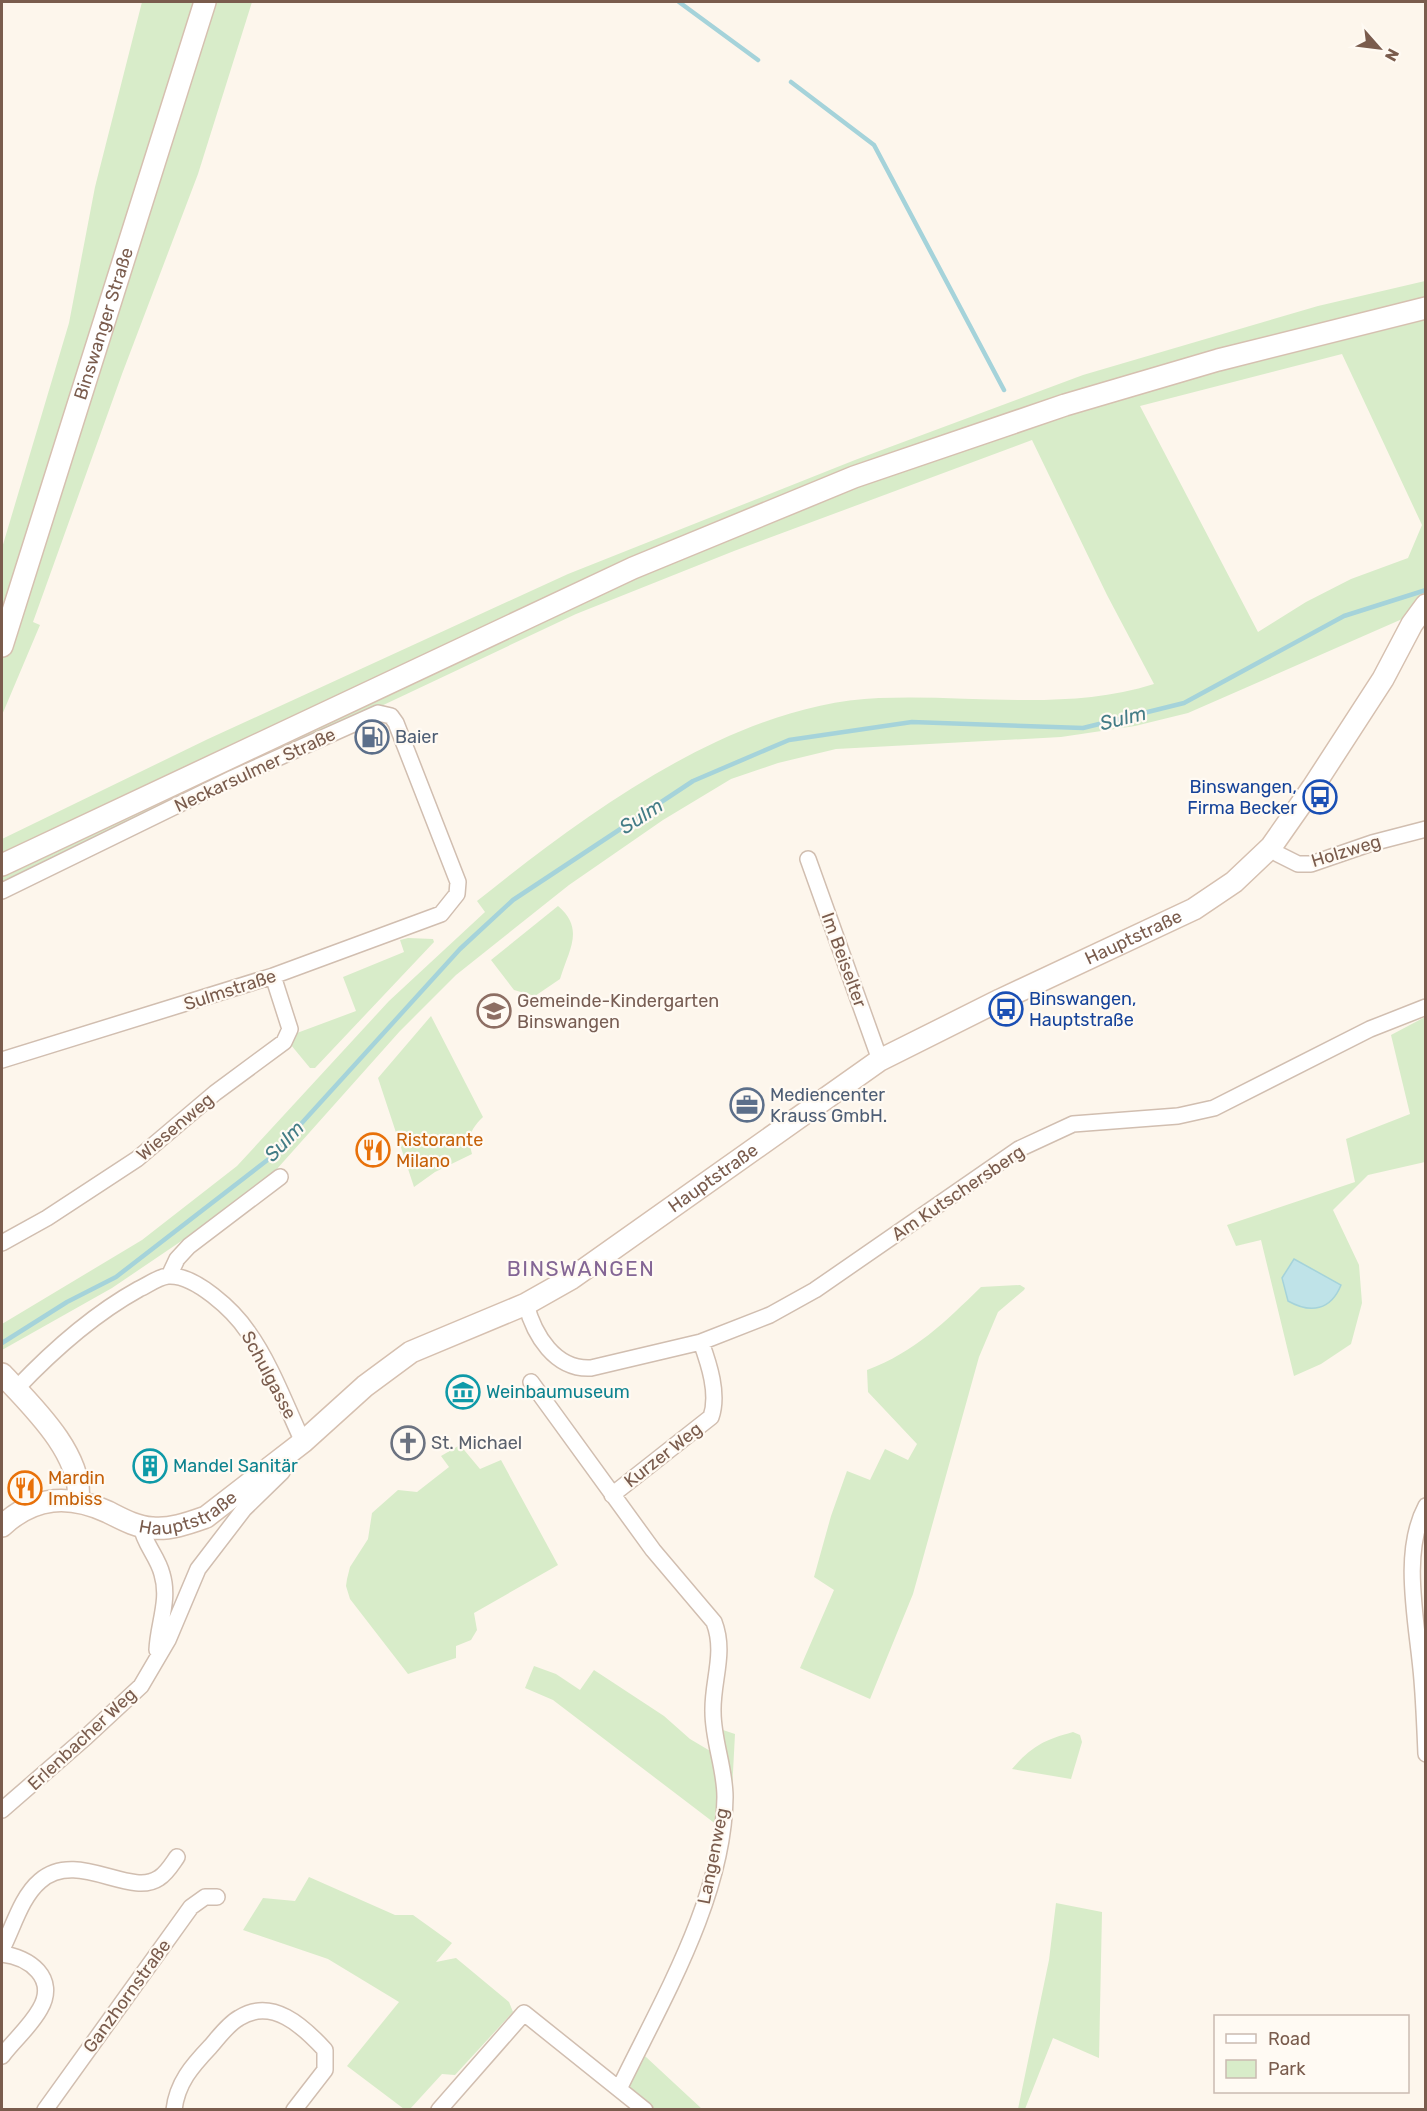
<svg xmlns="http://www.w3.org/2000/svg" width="1427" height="2111" font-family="Rubik,sans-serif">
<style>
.green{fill:#d8ecc9;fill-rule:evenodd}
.water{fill:#bfe3e8;stroke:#a5d3da;stroke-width:1.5}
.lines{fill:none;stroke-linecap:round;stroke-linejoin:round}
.stream{stroke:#a5d3da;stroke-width:4.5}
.street-casing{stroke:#d1beb0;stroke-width:18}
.secondary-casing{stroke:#d6c0b0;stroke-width:24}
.street{stroke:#fff;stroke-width:15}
.secondary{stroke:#fff;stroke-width:21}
.labels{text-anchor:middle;stroke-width:4.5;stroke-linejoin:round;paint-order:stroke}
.street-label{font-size:18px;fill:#7a5c4d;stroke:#fffaf3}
.service-label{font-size:18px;fill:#4e5e75;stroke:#fffaf3;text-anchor:start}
.transit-label{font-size:18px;fill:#164399;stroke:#fffaf3;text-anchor:end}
.education-label{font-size:18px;fill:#785e54;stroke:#fffaf3;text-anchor:start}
.food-label{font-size:18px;fill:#c56008;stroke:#fffaf3;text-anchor:start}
.culture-label{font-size:18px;fill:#0d838f;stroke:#fffaf3;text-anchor:start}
.worship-label{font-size:18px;fill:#5b616d;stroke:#fffaf3;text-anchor:start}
.water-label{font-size:20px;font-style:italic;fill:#437c86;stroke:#fffaf3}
.quarter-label{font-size:21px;letter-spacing:1.5px;fill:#846695;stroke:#fffaf3}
</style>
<rect width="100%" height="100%" fill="#fdf6ec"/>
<path class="green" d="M142 2H252L198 174 122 374 33 622 40 625 2 715V548L69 323 95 187Z
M1425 281V609L1188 713 1135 726 1061 737 836 749 778 763 731 779 663 820 569 885 456 975 400 1031 276 1170 208 1223 112 1288 2 1350V1324L142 1240 237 1166 389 1001 485 912 477 901C587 813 733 704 879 698 971 694 1065 712 1154 684L1107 595 1032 440 734 551 576 614 2 885V839L208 739 568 574 855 460 1083 375 1318 306ZM1342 354 1422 525 1408 558 1351 579 1306 602 1258 632 1140 406Z
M558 906C585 929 569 949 560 979L535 996 514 990 491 960Z
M408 938 433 939 434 942 315 1068H310L291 1045 297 1033 356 1011 343 977 404 952 400 940Z
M431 1016 483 1117C471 1129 467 1136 472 1154L435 1172 414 1187 378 1078Z
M1425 1017V1162L1368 1175 1333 1210 1359 1265 1362 1303 1351 1344 1321 1364 1294 1376 1261 1240 1236 1246 1227 1225 1355 1182 1346 1139 1410 1114 1391 1035Z
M1020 1285 1025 1288 1024 1290 998 1312 979 1357 913 1594 870 1699 800 1668 834 1590 814 1577 831 1516 847 1471 870 1480 885 1449 908 1460 917 1444 868 1392 867 1370C915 1352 945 1322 981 1287Z
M460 1445 480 1469 501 1460 558 1565 474 1613 477 1630 471 1640 456 1646V1658L408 1674 350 1599 346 1586 347 1579 350 1567 368 1539 372 1513 398 1490 417 1492 449 1467 441 1456Z
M534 1666 556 1674 580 1690 594 1670 664 1716 690 1739 722 1758 720 1729 735 1734 731 1810 717 1825 553 1700 525 1688Z
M1073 1732 1080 1735 1082 1742 1071 1779 1012 1769C1032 1746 1044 1740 1073 1732Z
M309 1877 395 1915H413L452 1943 436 1962 456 1958 509 2002 513 2012 455 2075 442 2074 410 2109H404L347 2066 399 2002 328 1959 243 1930 263 1898 295 1901Z
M1056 1903 1102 1912 1099 2058 1053 2038 1025 2109H1018L1049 1960Z
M632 2044 702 2109H654L616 2077Z"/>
<path class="water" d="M1294 1259 1341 1285C1331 1310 1311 1314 1288 1301L1282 1278Z"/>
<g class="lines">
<path class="stream" d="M679 2 758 60
M791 82 874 145 1004 390
M2 1343 67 1302 116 1277 270 1158 460 949 513 900 693 781 789 740 912 722 1083 728 1184 703 1344 616 1426 590"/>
<defs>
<path id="street" d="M1271 847 1278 854 1298 864H1311L1372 843 1426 829
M808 859 880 1060
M2 891 233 778 378 713 391 716 396 723 458 882 457 894 441 914 273 976 2 1060
M2 1243 47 1218 137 1159 215 1093 284 1042 290 1029 273 976
M169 1276 177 1259 189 1246 280 1177
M526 1304C534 1335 555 1370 591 1368L701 1342 770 1315 815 1290 1019 1149 1073 1124 1178 1116 1214 1108 1370 1029 1426 1007
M531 1382 653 1550 714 1622C726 1653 712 1681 713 1712 713 1741 725 1768 725 1797 724 1897 662 2000 619 2089
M16 1389C53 1350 92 1315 139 1289 148 1285 158 1277 168 1276 195 1274 234 1311 248 1332 271 1364 286 1406 303 1442
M612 1495 711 1417C719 1394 709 1364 701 1342
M1426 1506C1400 1554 1418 1626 1422 1680 1424 1704 1425 1729 1426 1754
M141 1526C144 1544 158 1557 162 1574 170 1600 158 1624 157 1650
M2 1810 86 1737 141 1686 168 1640 198 1569 244 1509 282 1472 287 1453
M2 1949C13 1928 21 1897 40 1881 77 1849 130 1898 159 1878 167 1873 172 1864 177 1857
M2 1954C29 1957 58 1978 40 2009 30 2027 14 2040 2 2056
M45 2110 191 1907 205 1897H217
M174 2110C177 2083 192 2066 210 2047 218 2038 228 2024 239 2018 272 1997 303 2026 325 2050V2070L294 2110
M439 2110 524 2013 645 2110"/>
<g id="secondary">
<path id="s1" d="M2 646 205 2"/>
<path d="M2 865 633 568 854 477 1065 405 1218 360 1426 308"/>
<path d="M2 1374C31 1405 84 1455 78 1501"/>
<path id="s2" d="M2 1526C34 1496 69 1494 108 1512 122 1519 136 1527 152 1528 170 1530 189 1523 206 1517L303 1442 365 1386 411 1352 526 1304 572 1278 880 1060 1000 1000 1194 909 1234 882 1271 847 1313 787 1383 679 1412 624 1426 605"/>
</g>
</defs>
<use href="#street" class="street-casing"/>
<use href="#secondary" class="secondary-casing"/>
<use href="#street" class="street"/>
<use href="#secondary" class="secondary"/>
</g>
<defs>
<symbol id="fuel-ring" viewBox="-11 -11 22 22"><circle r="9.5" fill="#fffaf3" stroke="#5c6f8a" stroke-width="1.5"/><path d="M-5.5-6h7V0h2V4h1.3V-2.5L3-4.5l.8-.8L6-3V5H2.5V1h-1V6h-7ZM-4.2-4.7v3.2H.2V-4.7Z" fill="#5c6f8a"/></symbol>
<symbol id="bus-ring" viewBox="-11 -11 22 22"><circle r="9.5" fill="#fffaf3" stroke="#1a4fb4" stroke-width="1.5"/><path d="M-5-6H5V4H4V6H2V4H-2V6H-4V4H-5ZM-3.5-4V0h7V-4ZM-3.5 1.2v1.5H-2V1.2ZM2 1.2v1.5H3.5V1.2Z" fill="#1a4fb4"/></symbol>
<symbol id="school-ring" viewBox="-11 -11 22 22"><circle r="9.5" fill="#fffaf3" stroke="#8d6e63" stroke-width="1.5"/><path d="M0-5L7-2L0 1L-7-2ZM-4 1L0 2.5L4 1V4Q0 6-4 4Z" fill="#8d6e63"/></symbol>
<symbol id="office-ring" viewBox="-11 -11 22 22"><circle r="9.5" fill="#fffaf3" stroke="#5c6f8a" stroke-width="1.5"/><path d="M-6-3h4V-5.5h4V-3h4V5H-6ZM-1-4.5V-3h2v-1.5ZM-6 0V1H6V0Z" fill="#5c6f8a"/></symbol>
<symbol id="restaurant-ring" viewBox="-11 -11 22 22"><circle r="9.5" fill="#fffaf3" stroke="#e8710a" stroke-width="1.5"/><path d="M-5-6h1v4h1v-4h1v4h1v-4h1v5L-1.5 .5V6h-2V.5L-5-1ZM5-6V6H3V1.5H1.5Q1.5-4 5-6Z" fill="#e8710a"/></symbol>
<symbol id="museum-ring" viewBox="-11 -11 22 22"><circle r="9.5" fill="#fffaf3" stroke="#0f9aa8" stroke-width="1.5"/><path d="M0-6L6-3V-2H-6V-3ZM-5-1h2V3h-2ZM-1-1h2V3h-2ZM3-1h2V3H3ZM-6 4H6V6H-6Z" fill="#0f9aa8"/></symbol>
<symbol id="church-ring" viewBox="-11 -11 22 22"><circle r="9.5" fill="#fffaf3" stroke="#6b7280" stroke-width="1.5"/><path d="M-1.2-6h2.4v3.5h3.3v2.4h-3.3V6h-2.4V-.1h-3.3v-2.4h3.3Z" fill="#6b7280"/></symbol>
<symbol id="building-ring" viewBox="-11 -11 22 22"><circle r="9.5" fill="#fffaf3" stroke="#0f9aa8" stroke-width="1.5"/><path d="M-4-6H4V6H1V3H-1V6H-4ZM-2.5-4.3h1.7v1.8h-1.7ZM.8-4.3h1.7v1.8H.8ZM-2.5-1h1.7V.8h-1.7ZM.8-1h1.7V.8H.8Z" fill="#0f9aa8"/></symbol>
</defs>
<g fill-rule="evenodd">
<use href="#fuel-ring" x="353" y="718" width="38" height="38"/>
<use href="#bus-ring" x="1301" y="778" width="38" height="38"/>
<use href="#bus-ring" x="987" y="990" width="38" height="38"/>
<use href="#school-ring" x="475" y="992" width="38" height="38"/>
<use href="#office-ring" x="728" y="1086" width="38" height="38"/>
<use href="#restaurant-ring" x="354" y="1131" width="38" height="38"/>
<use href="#museum-ring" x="444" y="1373" width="38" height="38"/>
<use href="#church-ring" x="389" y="1424" width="38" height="38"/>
<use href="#building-ring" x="131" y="1447" width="38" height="38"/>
<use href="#restaurant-ring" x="6" y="1469" width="38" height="38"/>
</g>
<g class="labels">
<g class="street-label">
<text dy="6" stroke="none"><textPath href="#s1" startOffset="338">Binswanger Straße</textPath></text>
<text transform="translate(255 770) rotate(-25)" y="6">Neckarsulmer Straße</text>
<text transform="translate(1346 851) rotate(-17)" y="6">Holzweg</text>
<text dy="6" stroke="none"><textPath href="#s2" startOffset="1317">Hauptstraße</textPath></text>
<text transform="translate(844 960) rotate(70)" y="6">Im Beiselter</text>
<text transform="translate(230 990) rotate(-18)" y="6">Sulmstraße</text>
<text transform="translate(175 1127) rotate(-40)" y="6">Wiesenweg</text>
<text dy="6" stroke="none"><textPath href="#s2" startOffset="831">Hauptstraße</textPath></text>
<text transform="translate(958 1193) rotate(-34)" y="6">Am Kutschersberg</text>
<text transform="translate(269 1375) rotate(62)" y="6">Schulgasse</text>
<text transform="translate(663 1455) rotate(-38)" y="6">Kurzer Weg</text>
<text dy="6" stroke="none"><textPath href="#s2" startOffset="201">Hauptstraße</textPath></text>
<text transform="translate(82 1739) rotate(-43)" y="6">Erlenbacher Weg</text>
<text transform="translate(713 1856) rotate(-79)" y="6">Langenweg</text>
<text transform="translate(127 1996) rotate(-54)" y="6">Ganzhornstraße</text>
</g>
<g class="service-label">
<text x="395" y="743">Baier</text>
<text x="770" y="1101">Mediencenter<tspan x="770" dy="21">Krauss GmbH.</tspan></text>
</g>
<g class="transit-label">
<text x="1297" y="793">Binswangen,<tspan x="1297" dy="21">Firma Becker</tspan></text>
<text x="1029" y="1005" text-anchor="start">Binswangen,<tspan x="1029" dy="21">Hauptstraße</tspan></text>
</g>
<g class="education-label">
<text x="517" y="1007">Gemeinde-Kindergarten<tspan x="517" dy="21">Binswangen</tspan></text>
</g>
<g class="food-label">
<text x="396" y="1146">Ristorante<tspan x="396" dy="21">Milano</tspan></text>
<text x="48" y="1484">Mardin<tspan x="48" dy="21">Imbiss</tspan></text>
</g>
<g class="culture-label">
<text x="486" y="1398">Weinbaumuseum</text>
<text x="173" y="1472">Mandel Sanitär</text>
</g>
<g class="worship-label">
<text x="431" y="1449">St. Michael</text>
</g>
<g class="water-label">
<text transform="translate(1123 718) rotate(-14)" y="7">Sulm</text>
<text transform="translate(641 816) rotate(-33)" y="7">Sulm</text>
<text transform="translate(284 1141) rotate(-46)" y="7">Sulm</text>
</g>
<g class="quarter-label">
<text x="581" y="1276">BINSWANGEN</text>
</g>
</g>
<rect width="1427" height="2111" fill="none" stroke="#7a5c4d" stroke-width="6"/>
<rect x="1214" y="2015" width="195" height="78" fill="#fffaf3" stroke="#cabbb1" stroke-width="1.5"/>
<rect x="1226" y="2034" width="30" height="9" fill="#ffffff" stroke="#cabbb1" stroke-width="1.5"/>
<text x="1268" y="2045" font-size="18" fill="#7a5c4d">Road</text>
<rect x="1226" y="2060" width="30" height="18" fill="#d8ecc9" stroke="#cabbb1" stroke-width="1.5"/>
<text x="1268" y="2075" font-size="18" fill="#7a5c4d">Park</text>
<g transform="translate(1379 48) rotate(118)" stroke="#fffaf3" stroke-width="4.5" paint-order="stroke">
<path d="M0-4.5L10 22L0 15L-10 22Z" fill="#7a5c4d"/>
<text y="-9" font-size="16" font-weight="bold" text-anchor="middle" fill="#7a5c4d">N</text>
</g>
</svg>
